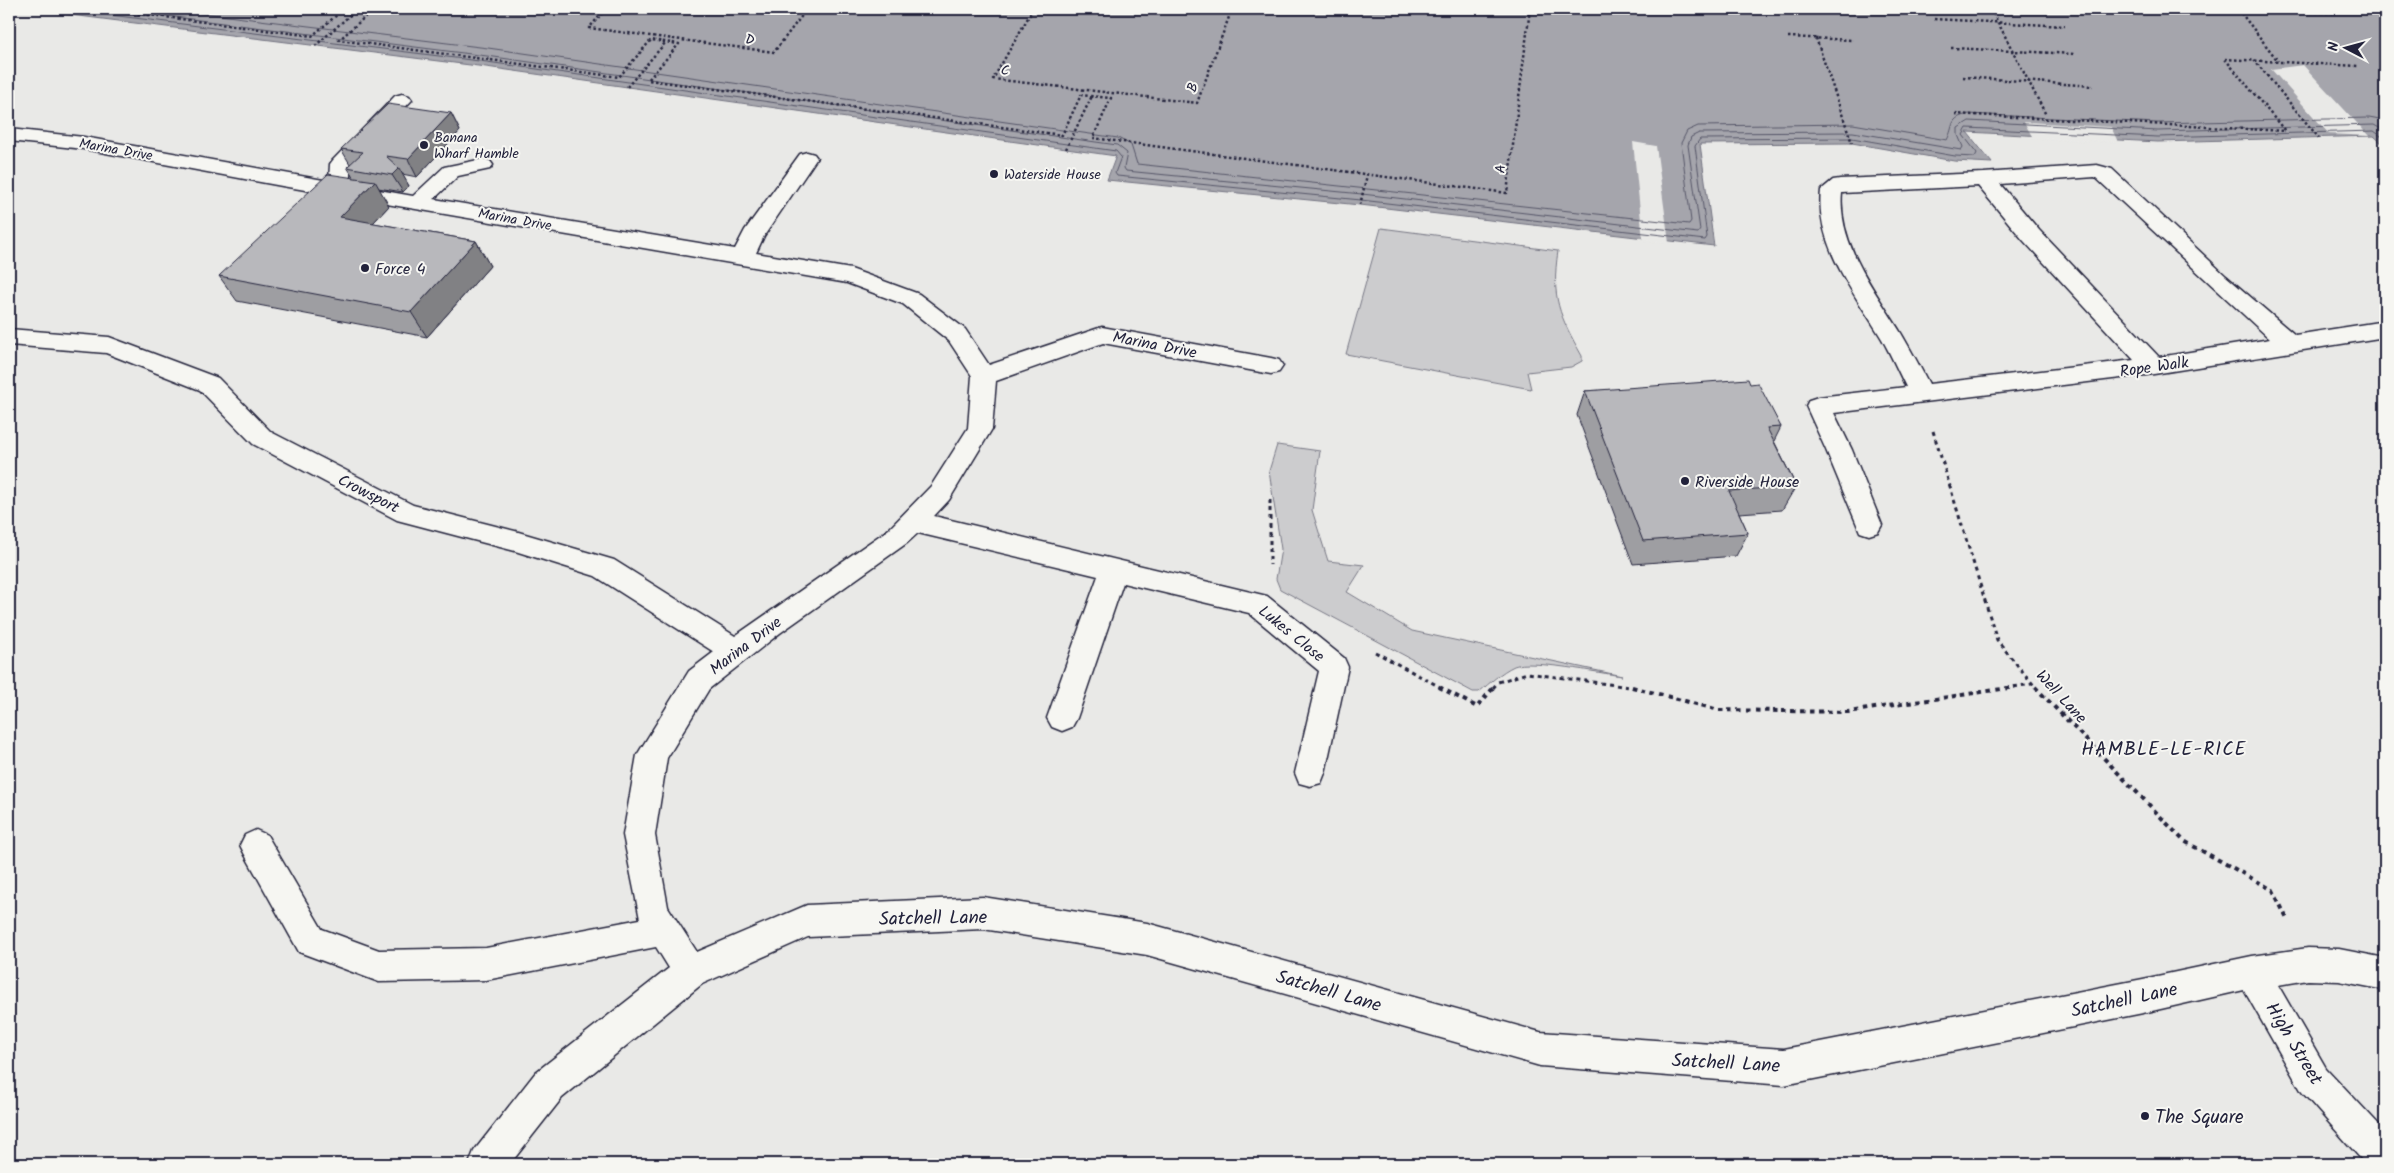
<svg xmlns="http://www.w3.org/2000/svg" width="2394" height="1173" font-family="Kalam,sans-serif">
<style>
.green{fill:#ccccce;stroke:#777784}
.water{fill:#a5a5ac;stroke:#71717f}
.pier{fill:#e9e9e7}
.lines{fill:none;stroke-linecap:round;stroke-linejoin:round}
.shore{stroke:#565668;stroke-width:1}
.minor-casing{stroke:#22223b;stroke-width:3}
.path-far2{stroke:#22223b;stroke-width:2.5;stroke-dasharray:2.5 2.5;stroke-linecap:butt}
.path-far1{stroke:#22223b;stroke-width:3;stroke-dasharray:4 4;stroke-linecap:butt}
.path{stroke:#22223b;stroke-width:4;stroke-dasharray:4.5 4.5;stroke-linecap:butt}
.minor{fill:#f6f6f2;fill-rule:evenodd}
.wall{fill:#9e9ea2;stroke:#22223b}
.shaded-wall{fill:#818184;stroke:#22223b}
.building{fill:#b8b8bc;stroke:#22223b}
.poi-dot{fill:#22223b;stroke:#f6f6f2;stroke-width:2}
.labels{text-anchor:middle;stroke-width:4;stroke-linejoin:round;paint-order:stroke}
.far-street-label{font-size:14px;fill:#22223b;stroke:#f6f6f2}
.far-poi-label{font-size:14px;fill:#22223b;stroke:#f6f6f2;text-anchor:start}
.poi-label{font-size:16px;fill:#22223b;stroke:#f6f6f2;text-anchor:start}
.street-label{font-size:16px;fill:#22223b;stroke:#f6f6f2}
.quarter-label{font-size:19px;letter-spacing:1px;fill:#22223b;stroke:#f6f6f2}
.near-street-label{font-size:19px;fill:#22223b;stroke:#f6f6f2}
.near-poi-label{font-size:19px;fill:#22223b;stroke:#f6f6f2;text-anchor:start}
</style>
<rect width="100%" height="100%" fill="#e9e9e7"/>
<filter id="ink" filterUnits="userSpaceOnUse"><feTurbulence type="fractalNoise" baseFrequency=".02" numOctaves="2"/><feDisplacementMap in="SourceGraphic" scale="10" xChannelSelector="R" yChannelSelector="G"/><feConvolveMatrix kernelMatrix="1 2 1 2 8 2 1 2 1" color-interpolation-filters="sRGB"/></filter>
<g filter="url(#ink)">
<path class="green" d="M1381 228 1558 251C1551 298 1559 315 1582 356V361L1571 367 1527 372 1531 389 1346 354Z
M1277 445 1320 451 1312 510 1328 561 1364 565 1347 592 1412 631 1622 676C1600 673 1531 659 1514 666 1501 672 1490 683 1479 692H1473L1280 589 1276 579 1281 549 1269 471Z"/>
<path class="water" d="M23 9H2385V146L2374 136 2158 142 1967 132 1992 163 1954 161 1852 143 1700 144 1714 246 1360 205 1107 180 1116 156 486 67Z"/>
<path class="pier" d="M2303 65 2369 136 2329 134 2271 69Z
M2024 122 2111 127 2118 142 2033 138Z
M1633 142 1656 146 1669 243 1643 240Z"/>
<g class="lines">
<path class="shore" d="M62 9 487 62 1116 151 1121 157 1115 173 1117 176 1361 200 1705 240 1707 237 1695 146 1700 139 1852 138 1955 156 1975 157 1977 153 1963 135 1967 128 2158 137 2374 131 2385 139
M111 9 487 56 1117 145 1127 153 1124 168 1126 171 1362 194 1698 233 1700 230 1688 145 1691 137 1699 133 1853 132 1961 150 1963 147 1958 135V128L1969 121 2158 131 2374 125 2385 131
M170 9 488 48 1118 138 1131 145 1137 164 1689 224 1691 221 1681 143 1687 131 1698 126 1853 124 1947 140C1955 125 1948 118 1969 114L2158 123 2369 118 2385 121"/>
<defs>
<path id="minor" d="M402 94 409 96 412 100 350 165V185L413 196 444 167 483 159 490 161 493 165 490 169 458 176 434 199 735 249 745 230 800 154 807 152 814 154 817 158 764 236 756 253 851 269 919 294 965 329 989 365 1102 327 1271 358 1279 360 1283 366 1279 372 1271 374 1103 343 996 381 992 429 949 500 934 516 1267 596 1344 658 1348 667 1325 773 1321 783 1310 786 1299 783 1295 773 1319 671 1249 613 1123 583 1077 718 1072 727 1062 731 1052 727 1047 718 1098 576 918 533 907 543 780 633 709 689 667 758 655 835 668 907 697 952 807 905 983 897 1147 923 1540 1032 1784 1049 2143 979 2252 956 2308 948 2339 949 2385 958V990L2339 981 2308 980 2278 985 2326 1068 2385 1131V1164H2371L2362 1160 2302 1092 2244 990 2143 1013 1784 1085 1540 1066 1147 955 983 929 808 937 702 984 562 1098 510 1164H469L474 1151 536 1072 669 968 656 947 486 980 379 982 299 952 245 855 240 845 245 835 256 830 267 835 322 929 379 950 486 948 640 919 623 835 637 755 689 671 714 652 595 576 515 551 397 520 253 444 200 390 106 353 9 345V329L109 337 218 378 271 432 413 505 515 531 614 560 735 636 889 529 931 486 968 428 972 376 949 341 903 304 847 283 282 186 84 149 9 141V129L84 137 329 181 330 164 333 160 395 96Z
M2097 165 2112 169 2226 276 2295 335 2385 321V337L2154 374 1834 413 1852 450 1882 525 1878 532 1869 535 1860 532 1826 450 1806 406 1809 400 1818 397 1906 387C1898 371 1891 355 1882 339 1855 294 1815 245 1821 190L1833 180 1840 179 1984 173ZM2095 177 2270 339 2159 357 2039 230 2000 184ZM1978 186 2023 240 2134 360 1929 384C1920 367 1911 350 1901 333 1876 292 1837 244 1842 193Z"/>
</defs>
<use href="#minor" class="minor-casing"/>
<path class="path-far2" d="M103 9 312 36 344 9
M374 9 339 40 619 77 651 40 679 44 648 80 1062 135 1081 95 1111 98 1093 138 1507 193 1530 9
M606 9 589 28 774 52 807 9
M1033 9 993 79 1197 103 1232 9
M1991 9 2046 115
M2238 9 2278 61
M2246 9 2335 13
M1934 19 2065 26
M1788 37 1853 40
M1816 38 1852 143
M315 46 357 9
M1951 48 2075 54
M2225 59 2358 66
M2225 59 2285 131
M2254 60 2319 138
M1963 77 2093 86
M627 87 666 42
M1955 114 2285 131
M1066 149 1092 96
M1360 205 1367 175"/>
<path class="path-far1" d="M1933 431 1997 640 2036 688
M1270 500V565
M1375 652 1442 688
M1493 688 1498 682 1527 673 1637 688
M2006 688 2032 684"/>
<path class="path" d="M1439 687 1477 707 1494 687
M1632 687 1719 710 1848 712 2015 687
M2035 687 2184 841 2273 890 2288 921"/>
<use href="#minor" class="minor"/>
</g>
<path class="wall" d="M451 113 460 131 417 177 402 174 409 186 403 192 378 188 389 206 373 223 476 241 490 266 427 337 237 301 219 276 354 178 347 167 350 164 341 149Z
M1750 384 1781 427 1774 441 1796 486 1782 510 1739 513 1748 533 1736 556 1633 564 1577 415 1585 391Z"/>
<path class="shaded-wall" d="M451 113 460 131 417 177 408 159Z
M399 168 409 186 403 192 392 175Z
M375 181 389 206 355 242 340 217Z
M476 241 490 266 427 337 411 312Z"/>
<path class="building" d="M388 104 451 113 408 159 386 156 399 168 392 175 347 167 363 152 341 149Z
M328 174 375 181 340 217 476 241 411 312 219 276Z
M1748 379 1750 384 1758 383 1781 427 1767 428 1796 486 1729 491 1748 533 1643 541 1585 391Z"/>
</g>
<g class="poi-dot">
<circle cx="424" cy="145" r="5"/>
<circle cx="994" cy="174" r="5"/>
<circle cx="365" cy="268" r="5"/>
<circle cx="1685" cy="481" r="5"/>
<circle cx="2145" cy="1116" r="5"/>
</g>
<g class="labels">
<g class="far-street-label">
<text transform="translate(750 39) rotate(7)" y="5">D</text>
<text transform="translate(1005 70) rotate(8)" y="5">C</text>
<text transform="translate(1192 87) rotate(-70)" y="5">B</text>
<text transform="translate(116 149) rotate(10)" y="5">Marina Drive</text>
<text transform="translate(1500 169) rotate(-83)" y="5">A</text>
<text transform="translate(515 219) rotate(10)" y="5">Marina Drive</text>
</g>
<g class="far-poi-label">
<text x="434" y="142">Banana<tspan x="434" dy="16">Wharf Hamble</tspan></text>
<text x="1004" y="179">Waterside House</text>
</g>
<g class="poi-label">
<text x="375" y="274">Force 4</text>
<text x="1695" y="487">Riverside House</text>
</g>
<g class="street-label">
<text transform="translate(1155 344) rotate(11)" y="6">Marina Drive</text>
<text transform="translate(2154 366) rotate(-8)" y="6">Rope Walk</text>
<text transform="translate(369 493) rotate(27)" y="6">Crowsport</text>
<text transform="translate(1292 633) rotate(39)" y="6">Lukes Close</text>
<text transform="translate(745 645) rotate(-37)" y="6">Marina Drive</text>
<text transform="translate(2062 696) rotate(47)" y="6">Well Lane</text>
</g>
<g class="quarter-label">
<text x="2164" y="755">HAMBLE-LE-RICE</text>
</g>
<g class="near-street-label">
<text transform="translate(933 917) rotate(-1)" y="7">Satchell Lane</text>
<text transform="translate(1329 990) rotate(16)" y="7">Satchell Lane</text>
<text transform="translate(2124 999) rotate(-12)" y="7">Satchell Lane</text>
<text transform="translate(2295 1043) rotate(59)" y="7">High Street</text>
<text transform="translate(1726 1062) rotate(3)" y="7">Satchell Lane</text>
</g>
<g class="near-poi-label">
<text x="2155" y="1123">The Square</text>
</g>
</g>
<rect width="2394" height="1173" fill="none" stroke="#f6f6f2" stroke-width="30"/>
<rect x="15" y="15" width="2364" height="1143" fill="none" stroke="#22223b" stroke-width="2" filter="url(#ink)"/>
<g transform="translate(2346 48) rotate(276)" stroke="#f6f6f2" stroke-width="4" paint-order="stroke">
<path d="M0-4L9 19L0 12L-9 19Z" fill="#22223b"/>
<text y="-8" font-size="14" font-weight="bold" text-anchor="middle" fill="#22223b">N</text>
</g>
</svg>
